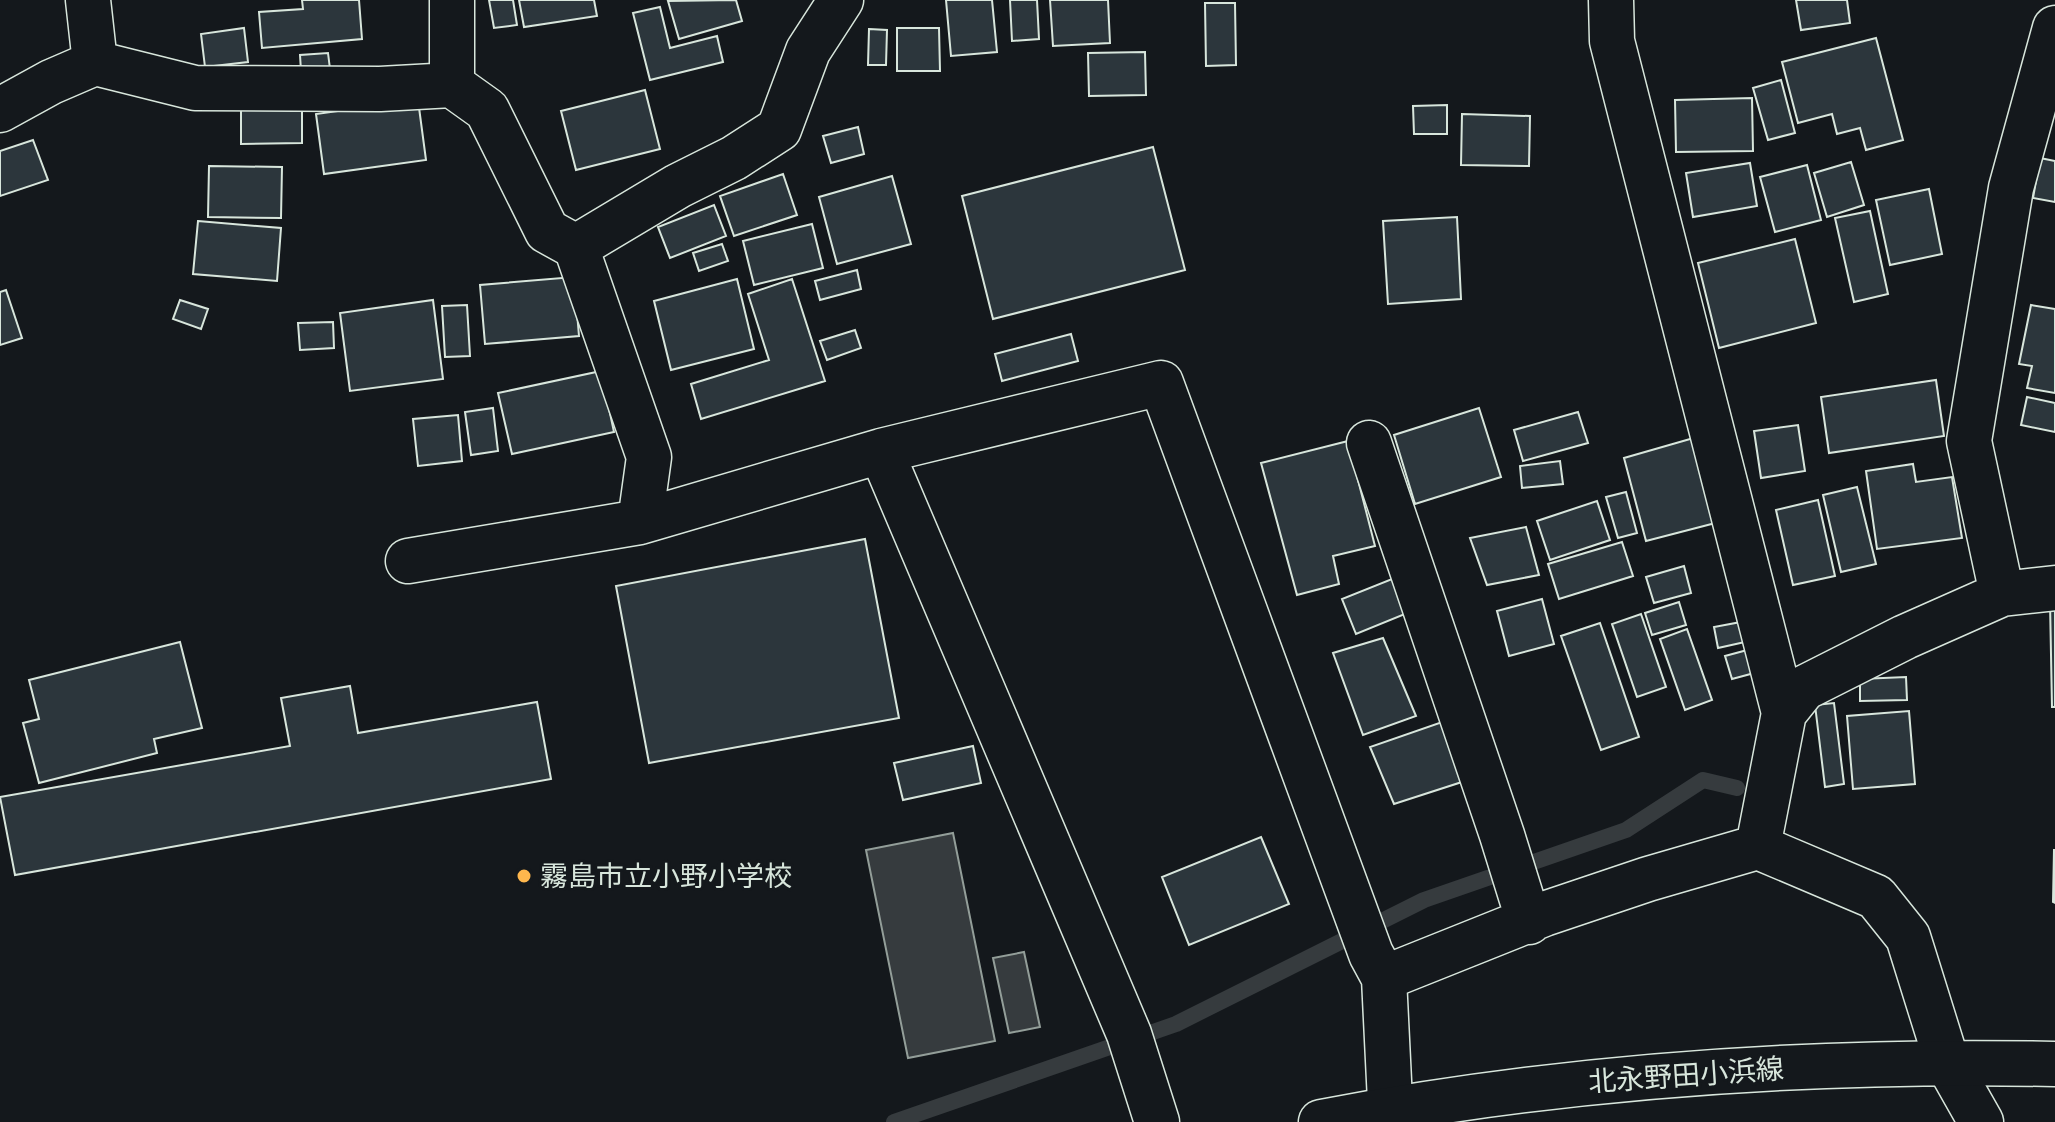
<svg xmlns="http://www.w3.org/2000/svg" width="2055" height="1122" font-family="'Asap Condensed','Noto Sans JP',sans-serif">
<style>
.water{fill:#363b3e;stroke:#939e99;stroke-width:2}
.lines{fill:none;stroke-linecap:round;stroke-linejoin:round}
.stream{stroke:#363b3e;stroke-width:16}
.building{fill:#2c363c;stroke:#d8e6dc;stroke-width:2}
.street-casing{stroke:#d8e6dc;stroke-width:47}
.secondary-casing{stroke:#d8e6dc;stroke-width:47}
.street{stroke:#14181c;stroke-width:44}
.secondary{stroke:#14181c;stroke-width:44}
.poi-dot{fill:#ffb74d;stroke:#14181c;stroke-width:3}
.labels{text-anchor:middle;stroke-width:6;stroke-linejoin:round;paint-order:stroke}
.poi-label{font-size:28px;fill:#d8e6dc;stroke:#14181c;text-anchor:start}
.street-label{font-size:28px;fill:#d8e6dc;stroke:#14181c}
</style>
<rect width="100%" height="100%" fill="#14181c"/>
<path class="water" d="M953 833 995 1041 908 1058 866 850Z
M1024 952 1040 1027 1009 1033 993 958Z"/>
<g class="lines">
<path class="stream" d="M894 1122 1176 1024 1424 900 1626 830 1703 780 1737 788"/>
</g>
<path class="building" d="M302 0H359L362 39 262 48 259 12 303 9Z
M489 0H513L517 25 494 28Z
M519 0H594L597 16 524 27Z
M736 0 742 21 679 39 668 1Z
M946 0H992L997 52 951 56Z
M1010 0H1037L1039 39 1012 41Z
M1050 0H1108L1110 43 1053 46Z
M1796 0H1847L1850 23 1801 30Z
M1205 3H1235L1236 65 1206 66Z
M660 7 670 48 717 36 723 62 650 80 633 13Z
M244 28 248 62 205 67 201 34Z
M897 28H939L940 71H897Z
M869 29 887 30 886 65H868Z
M1876 38 1903 140 1866 150 1860 128 1837 134 1832 114 1798 123 1782 62Z
M1145 52 1146 95 1089 96 1088 53Z
M328 53 330 69 301 71 300 55Z
M1781 80 1795 133 1768 140 1753 88Z
M645 90 660 149 576 170 561 111Z
M241 98H302V143L241 144Z
M1752 98 1753 151 1676 152 1675 100Z
M418 100 426 160 324 174 316 114Z
M1447 105V134H1414L1413 106Z
M1462 114 1530 116 1529 166 1461 165Z
M858 127 864 154 831 163 823 136Z
M33 140 48 180 0 196V151Z
M1153 147 1185 270 993 319 962 196Z
M2040 158 2055 161V202L2033 198Z
M1851 162 1864 205 1827 217 1814 173Z
M1750 163 1757 206 1693 217 1686 173Z
M1807 165 1821 220 1775 232 1760 177Z
M209 166 282 167 281 218 208 217Z
M783 174 797 215 734 236 720 196Z
M892 176 911 244 837 264 819 197Z
M1929 189 1942 254 1890 265 1876 200Z
M714 205 726 236 670 258 658 227Z
M1870 211 1888 294 1854 302 1835 218Z
M1457 217 1461 299 1388 304 1383 221Z
M198 221 281 228 277 281 193 274Z
M812 224 823 268 754 285 743 241Z
M1795 239 1816 323 1719 348 1698 263Z
M722 244 728 261 699 271 693 253Z
M857 270 861 289 820 300 815 281Z
M574 277 579 336 485 344 480 285Z
M737 279 754 349 671 370 654 301Z
M792 279 825 381 701 419 691 384 769 360 748 294Z
M6 290 22 338 0 345V292Z
M180 300 208 309 201 329 173 319Z
M433 300 443 379 350 391 340 313Z
M467 305 470 356 445 357 442 306Z
M2031 305 2055 309V393L2027 388 2032 366 2019 364Z
M333 322 334 348 300 350 298 323Z
M855 330 861 348 827 360 820 341Z
M1071 334 1078 361 1002 381 995 354Z
M601 371 614 432 512 454 498 393Z
M1936 380 1944 436 1829 453 1821 397Z
M2027 397 2055 403V432L2021 425Z
M493 408 498 451 471 455 465 412Z
M1479 408 1501 477 1415 504 1394 435Z
M1578 412 1588 443 1523 461 1514 430Z
M458 415 462 461 418 466 413 419Z
M1798 425 1805 471 1761 478 1754 431Z
M1704 435 1727 520 1646 541 1624 458Z
M1348 441 1375 546 1333 556 1339 584 1297 595 1261 463Z
M1560 461 1563 484 1522 488 1520 466Z
M1913 464 1916 482 1952 477 1962 538 1877 549 1866 471Z
M1857 487 1876 564 1841 572 1823 495Z
M1626 492 1637 533 1618 538 1606 497Z
M1818 500 1835 576 1793 585 1776 510Z
M1597 501 1610 540 1550 560 1537 521Z
M1526 527 1539 575 1487 585 1470 538Z
M865 539 899 718 649 763 616 586Z
M1622 542 1633 576 1559 599 1548 564Z
M1684 566 1691 593 1654 603 1646 577Z
M1392 579 1405 614 1356 634 1342 599Z
M1542 599 1554 644 1509 656 1497 611Z
M1679 602 1686 625 1652 635 1645 613Z
M2050 602H2055V707H2052Z
M1641 614 1666 687 1637 697 1612 624Z
M1741 622 1745 642 1718 648 1714 627Z
M1600 623 1639 737 1601 750 1561 636Z
M1687 629 1712 700 1685 710 1660 639Z
M1383 638 1416 716 1363 735 1333 653Z
M180 642 202 728 154 739 157 753 39 783 23 723 39 719 29 680Z
M1751 649 1758 672 1732 679 1725 656Z
M1906 677 1907 700 1860 701V679Z
M350 686 358 733 537 702 551 779 15 875 0 797 290 746 281 698Z
M1834 703 1844 784 1825 787 1815 705Z
M1909 711 1915 784 1853 789 1847 716Z
M1448 720 1468 780 1394 804 1370 747Z
M973 746 981 783 903 800 894 763Z
M1261 837 1289 904 1189 945 1162 877Z
M2054 850H2055V903L2053 902Z"/>
<g class="lines">
<defs>
<path id="street" d="M88 0 95 63
M452 0V85
M1611 0 1612 41 1784 713 1758 847
M0 110 51 82 95 63 195 88 380 89 452 85 487 110 547 231 576 247 649 457 640 522
M576 247 678 186 734 158 779 129 808 51 841 0
M1369 443 1502 835 1529 922
M881 451 1129 1034 1157 1122
M408 561 640 522 881 451 1161 383 1371 954 1384 978 1391 1122
M2002 594 1969 441 2011 188 2055 28
M1784 713 1804 688 1905 637 2002 594 2055 588
M1384 978 1544 914 1648 879 1758 847 1876 897 1908 937 1947 1062 1981 1122"/>
<path id="secondary" d="M1321 1122C1563 1076 1809 1059 2055 1064"/>
</defs>
<use href="#street" class="street-casing"/>
<use href="#secondary" class="secondary-casing"/>
<use href="#street" class="street"/>
<use href="#secondary" class="secondary"/>
</g>
<circle class="poi-dot" cx="524" cy="876" r="8"/>
<g class="labels">
<g class="poi-label">
<text x="540" y="886">霧島市立小野小学校</text>
</g>
<g class="street-label">
<text transform="translate(1686 1075) rotate(-4)" y="10">北永野田小浜線</text>
</g>
</g>
</svg>
